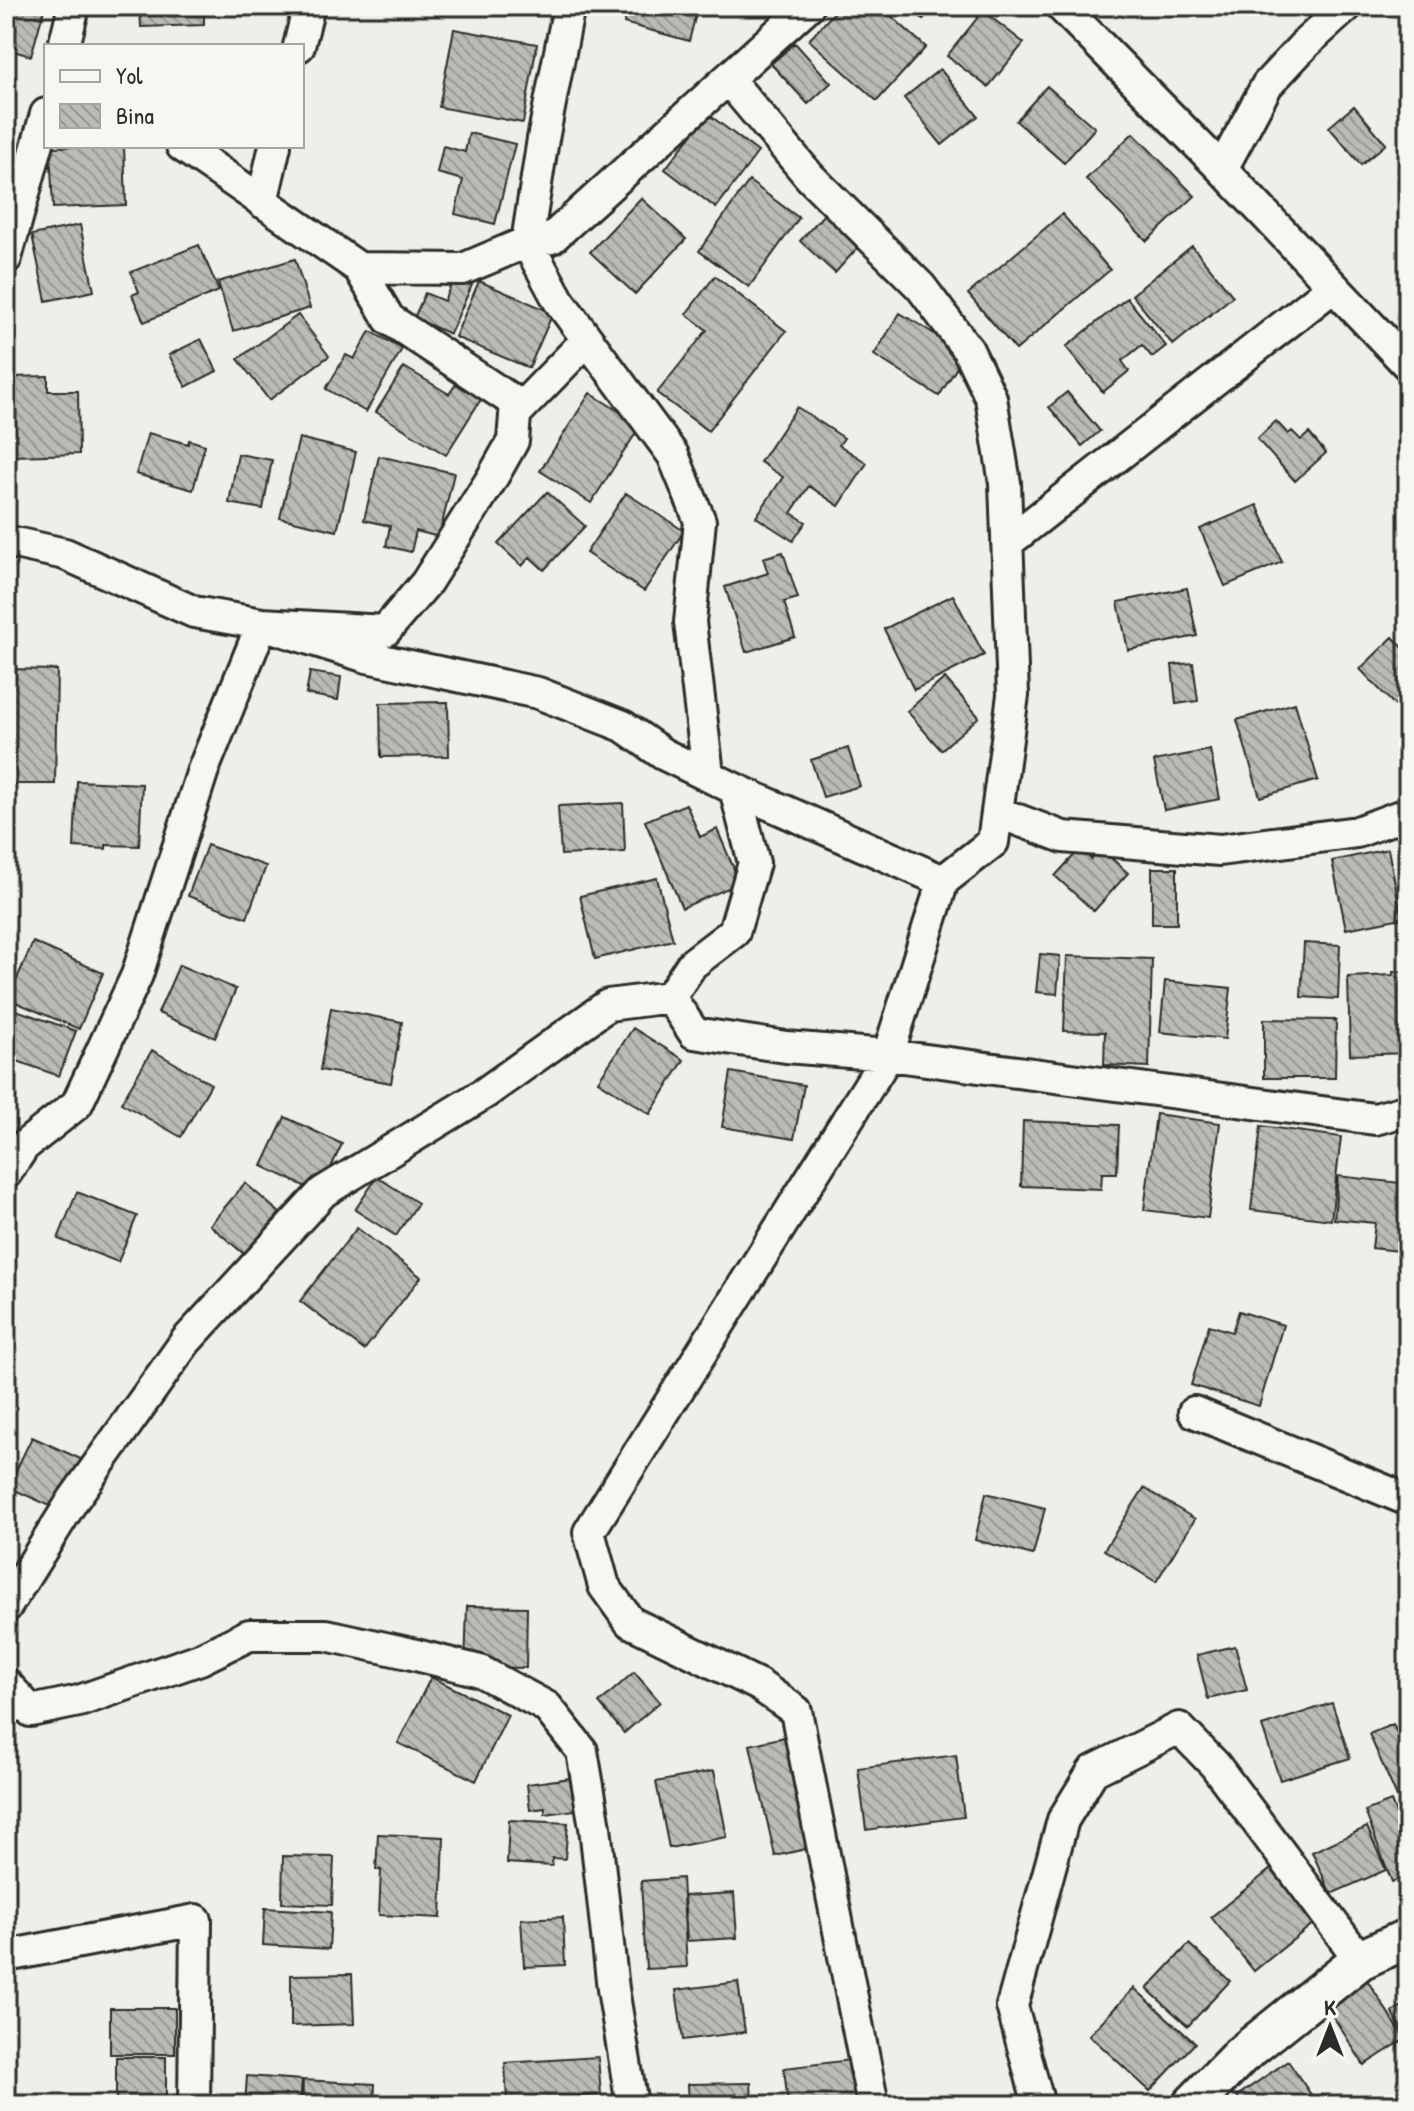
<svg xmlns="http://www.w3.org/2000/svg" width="1414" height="2111" font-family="'Patrick Hand',sans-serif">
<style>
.building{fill:url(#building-back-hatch);stroke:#2b2b2b;stroke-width:2}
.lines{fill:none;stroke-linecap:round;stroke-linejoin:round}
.minor-casing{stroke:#2b2b2b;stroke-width:36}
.tertiary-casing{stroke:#2b2b2b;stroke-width:44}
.minor{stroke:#f6f6f2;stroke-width:30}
.tertiary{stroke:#f6f6f2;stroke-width:38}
</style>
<defs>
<pattern id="building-back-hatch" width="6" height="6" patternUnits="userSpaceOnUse" patternTransform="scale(2)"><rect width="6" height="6" fill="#babab7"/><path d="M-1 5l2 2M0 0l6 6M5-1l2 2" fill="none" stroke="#979795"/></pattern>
</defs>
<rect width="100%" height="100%" fill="#eeeeea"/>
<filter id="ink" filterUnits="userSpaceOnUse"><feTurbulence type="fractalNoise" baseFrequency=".0125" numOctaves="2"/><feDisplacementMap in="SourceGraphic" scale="16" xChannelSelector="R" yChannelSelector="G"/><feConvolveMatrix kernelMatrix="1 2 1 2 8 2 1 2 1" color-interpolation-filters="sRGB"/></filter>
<g filter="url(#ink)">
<path class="building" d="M6 6H45L31 56 6 49Z
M140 6H204V25L141 27Z
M628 6H698L689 41 624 23Z
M840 6H880L926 47 877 101 809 40Z
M910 6H936L923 19Z
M983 11 1024 43 988 87 947 56Z
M454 29 537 44 523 123 439 107Z
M795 43 831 83 808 104 771 64Z
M940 69 978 116 942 145 904 98Z
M1047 86 1095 128 1064 163 1016 121Z
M1354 106 1386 144 1361 165 1329 127Z
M708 114 758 152 716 208 665 169Z
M469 133 515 144 495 224 455 214 463 180 437 173 443 146 465 152Z
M1133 133 1195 196 1147 241 1086 179Z
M124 146 126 205 53 208 50 147Z
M749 181 799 218 749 287 699 251Z
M641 198 686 239 635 294 590 252Z
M825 213 860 245 835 273 800 241Z
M1062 214 1110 270 1016 350 968 294Z
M80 225 94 291 46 301 32 235Z
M199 245 219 291 144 322 132 295 139 292 131 272Z
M1192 246 1233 296 1173 345 1132 295Z
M295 259 310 308 233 331 218 282Z
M715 276 786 331 708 431 657 393 707 330 686 314Z
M454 278 472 285 450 334 414 318 425 293 444 301Z
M479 281 553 313 529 368 455 337Z
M1127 298 1166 346 1152 357 1142 345 1122 361 1129 371 1103 392 1066 347Z
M900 313 966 353 939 396 874 355Z
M298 315 329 356 269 400 238 359Z
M370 331 402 349 366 412 326 389 346 355 354 359Z
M201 339 217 371 186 387 169 355Z
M404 367 449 394 456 384 481 399 446 455 376 412Z
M48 376V391H78L79 454 13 456 11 377Z
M1067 392 1100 431 1082 446 1049 407Z
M590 393 641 425 591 503 540 471Z
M797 407 844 438 839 445 867 463 839 506 809 486 791 513 806 522 793 541 756 517 783 477 760 462Z
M1276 421 1288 434 1292 431 1301 440 1309 433 1326 453 1295 481 1257 439Z
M148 433 188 444 189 440 205 445 193 490 136 474Z
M299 438 356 452 337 531 280 518Z
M238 454 272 460 263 509 229 503Z
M379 456 454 473 439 537 416 531 411 552 386 546 390 526 364 520Z
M547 492 585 526 544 570 530 557 522 566 498 544Z
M626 493 684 531 644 591 586 553Z
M1257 505 1282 562 1225 586 1200 529Z
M783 552 798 598 784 602 795 637 746 652 725 587 768 573 763 558Z
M1187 588 1197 636 1128 650 1118 602Z
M953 595 984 655 914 690 884 629Z
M1393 637 1408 653V719L1360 669Z
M1193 663 1198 701 1176 704 1172 665Z
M6 669 57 670 55 784H6Z
M310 672 341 677 338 700 306 694Z
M945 678 979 717 941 750 907 711Z
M448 702 449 756 381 757 380 703Z
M1295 703 1318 780 1260 797 1237 720Z
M848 748 860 786 823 797 811 760Z
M1210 750 1220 799 1164 810 1154 761Z
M77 781 142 784 139 846 106 845V849L74 847Z
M623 803 625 852 561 855 558 806Z
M686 804 700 837 717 829 740 883 682 908 645 821Z
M207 845 266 866 247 918 188 896Z
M1100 848 1128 873 1094 911 1055 876 1080 849 1091 859Z
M1388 849 1402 918 1346 929 1332 861Z
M1152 868H1177V924H1152Z
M657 878 673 940 595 959 580 896Z
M33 942 103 973 79 1029 8 999Z
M1304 943 1340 945 1338 999 1301 997Z
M1040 954 1060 956 1057 994 1036 992Z
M1067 956 1152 959 1149 1067 1104 1065 1105 1032 1064 1031Z
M179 965 236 989 215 1038 158 1013Z
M1408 971V1053L1350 1055 1348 977 1393 975V972Z
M1165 981 1231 988 1225 1039 1160 1032Z
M331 1008 402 1022 391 1083 320 1070Z
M16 1010 76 1031 59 1076 6 1057V1036Z
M1264 1019 1336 1020 1335 1078H1264Z
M633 1028 684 1060 650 1114 598 1081Z
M152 1050 211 1084 181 1137 121 1103Z
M731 1072 804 1085 794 1139 722 1127Z
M1156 1114 1220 1123 1208 1218 1144 1210Z
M285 1117 342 1144 319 1193 262 1166Z
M1023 1121 1119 1125 1117 1173H1102L1101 1189 1021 1186Z
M1261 1126 1341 1137 1331 1220 1251 1210Z
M1403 1164 1408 1165V1252L1372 1248 1375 1223 1334 1219 1338 1176 1400 1183Z
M377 1177 418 1203 396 1236 355 1210Z
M245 1183 280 1213 244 1254 210 1225Z
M77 1192 137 1216 118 1262 58 1239Z
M357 1228 421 1277 364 1350 300 1301Z
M1239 1311 1283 1325 1259 1406 1191 1385 1209 1325 1232 1332Z
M32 1437 83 1460 59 1510 8 1487Z
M1144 1488 1195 1519 1156 1582 1104 1550Z
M986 1493 1045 1508 1033 1555 975 1540Z
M467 1606 527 1607 526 1668 465 1667Z
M1235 1646 1247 1690 1208 1699 1197 1655Z
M634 1672 660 1702 624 1733 599 1703Z
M431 1677 508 1715 476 1781 398 1743Z
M1332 1703 1350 1758 1280 1780 1262 1726Z
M1393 1724 1408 1758V1801L1400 1804 1369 1734Z
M793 1735 819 1846 775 1856 750 1745Z
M956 1755 964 1817 866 1830 858 1768Z
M714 1771 727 1837 669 1848 656 1782Z
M571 1778 575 1810 545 1814V1808L530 1810 527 1784Z
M1391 1801 1408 1843V1875L1392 1882 1365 1811Z
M509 1820 568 1823 565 1859 552 1858V1866L507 1863Z
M1367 1827 1386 1870 1331 1894 1312 1852Z
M378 1834 444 1837 441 1918 379 1915 381 1870H376Z
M283 1856 334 1857 332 1905 282 1903Z
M1276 1865 1319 1919 1254 1971 1211 1917Z
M682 1878 687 1967 646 1969 641 1881Z
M734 1893 737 1938 687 1941 684 1896Z
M265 1908 331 1912 329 1949 263 1945Z
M563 1917 565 1965 524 1967 521 1919Z
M1189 1944 1230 1981 1188 2026 1147 1989Z
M352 1974 354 2024 291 2026V1975Z
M1365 1977 1405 2039 1364 2065 1324 2002Z
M738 1982 745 2032 683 2040 676 1990Z
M1134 1988 1195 2043 1150 2091 1089 2035Z
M1408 2003V2041L1392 2012Z
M110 2008H175V2054H110Z
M116 2057H166V2105H116Z
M598 2057 601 2095 507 2101 505 2063Z
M850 2060 856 2105H788L784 2068Z
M1288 2061 1318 2105H1244L1237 2096Z
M247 2076 302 2080 300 2105H245Z
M303 2080 375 2084 374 2105H302Z
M751 2083 752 2105H689L688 2084Z"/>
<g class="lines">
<defs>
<path id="minor" d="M569 6 543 139 527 242 559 301 673 455 700 521 690 622 708 774
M1061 6 1222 169 1408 365
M64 46 74 6
M299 46 309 6
M728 79 810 177 921 287 968 350 991 398 1005 483 1013 695 993 842 943 881 888 1055 589 1532 604 1586 630 1622 759 1685 796 1711 873 2105
M182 146 359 268 463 269 527 242 552 238 808 6
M1222 169 1267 85 1306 43 1347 6
M262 202 275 146
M6 258 46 114
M516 413 587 340
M6 541 65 554 194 612 262 624 367 657 538 693 623 726 663 754 735 789 754 863 734 932 692 964 670 997 694 1033 786 1047 888 1055 1375 1119 1408 1110
M1007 543 1333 287
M735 789 943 881
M997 812 1063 837 1220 850 1357 832 1408 813
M6 1173 24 1146 77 1104 137 975 203 770 262 624 385 631 426 583 491 480 513 441 516 403 389 319 359 268
M1194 1412 1408 1500
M6 1607 73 1500 186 1341 323 1192 485 1093 608 1005 670 997
M6 1684 31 1711 79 1701 200 1659 249 1635H326L408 1653 480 1671 547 1707 582 1751 595 1827 613 1989 632 2105
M6 1956 196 1920 194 2105
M1039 2105 1012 2006 1063 1820 1093 1771 1179 1728 1215 1765 1360 1960"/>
<path id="tertiary" d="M1192 2105 1240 2056 1360 1960 1408 1938"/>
</defs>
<use href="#minor" class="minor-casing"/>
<use href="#tertiary" class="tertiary-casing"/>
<use href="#minor" class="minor"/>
<use href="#tertiary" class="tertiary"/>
</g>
</g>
<rect width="1414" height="2111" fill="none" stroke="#f6f6f2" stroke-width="32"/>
<rect x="16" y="16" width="1382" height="2079" fill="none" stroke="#2b2b2b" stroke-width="3" filter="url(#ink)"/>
<rect x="44" y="44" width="260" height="104" fill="#f6f6f2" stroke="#a5a5a2" stroke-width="2"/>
<rect x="60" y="70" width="40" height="12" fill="#f6f6f2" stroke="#a5a5a2" stroke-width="2"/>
<text x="116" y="84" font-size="24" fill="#2b2b2b">Yol</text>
<rect x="60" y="104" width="40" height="24" fill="url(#building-back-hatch)" stroke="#a5a5a2" stroke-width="2"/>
<text x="116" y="124" font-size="24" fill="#2b2b2b">Bina</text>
<g transform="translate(1330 2027)" stroke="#f6f6f2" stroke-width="6" paint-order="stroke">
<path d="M0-6L14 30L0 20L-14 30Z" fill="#2b2b2b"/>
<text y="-12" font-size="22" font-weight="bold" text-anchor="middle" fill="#2b2b2b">K</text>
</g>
</svg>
